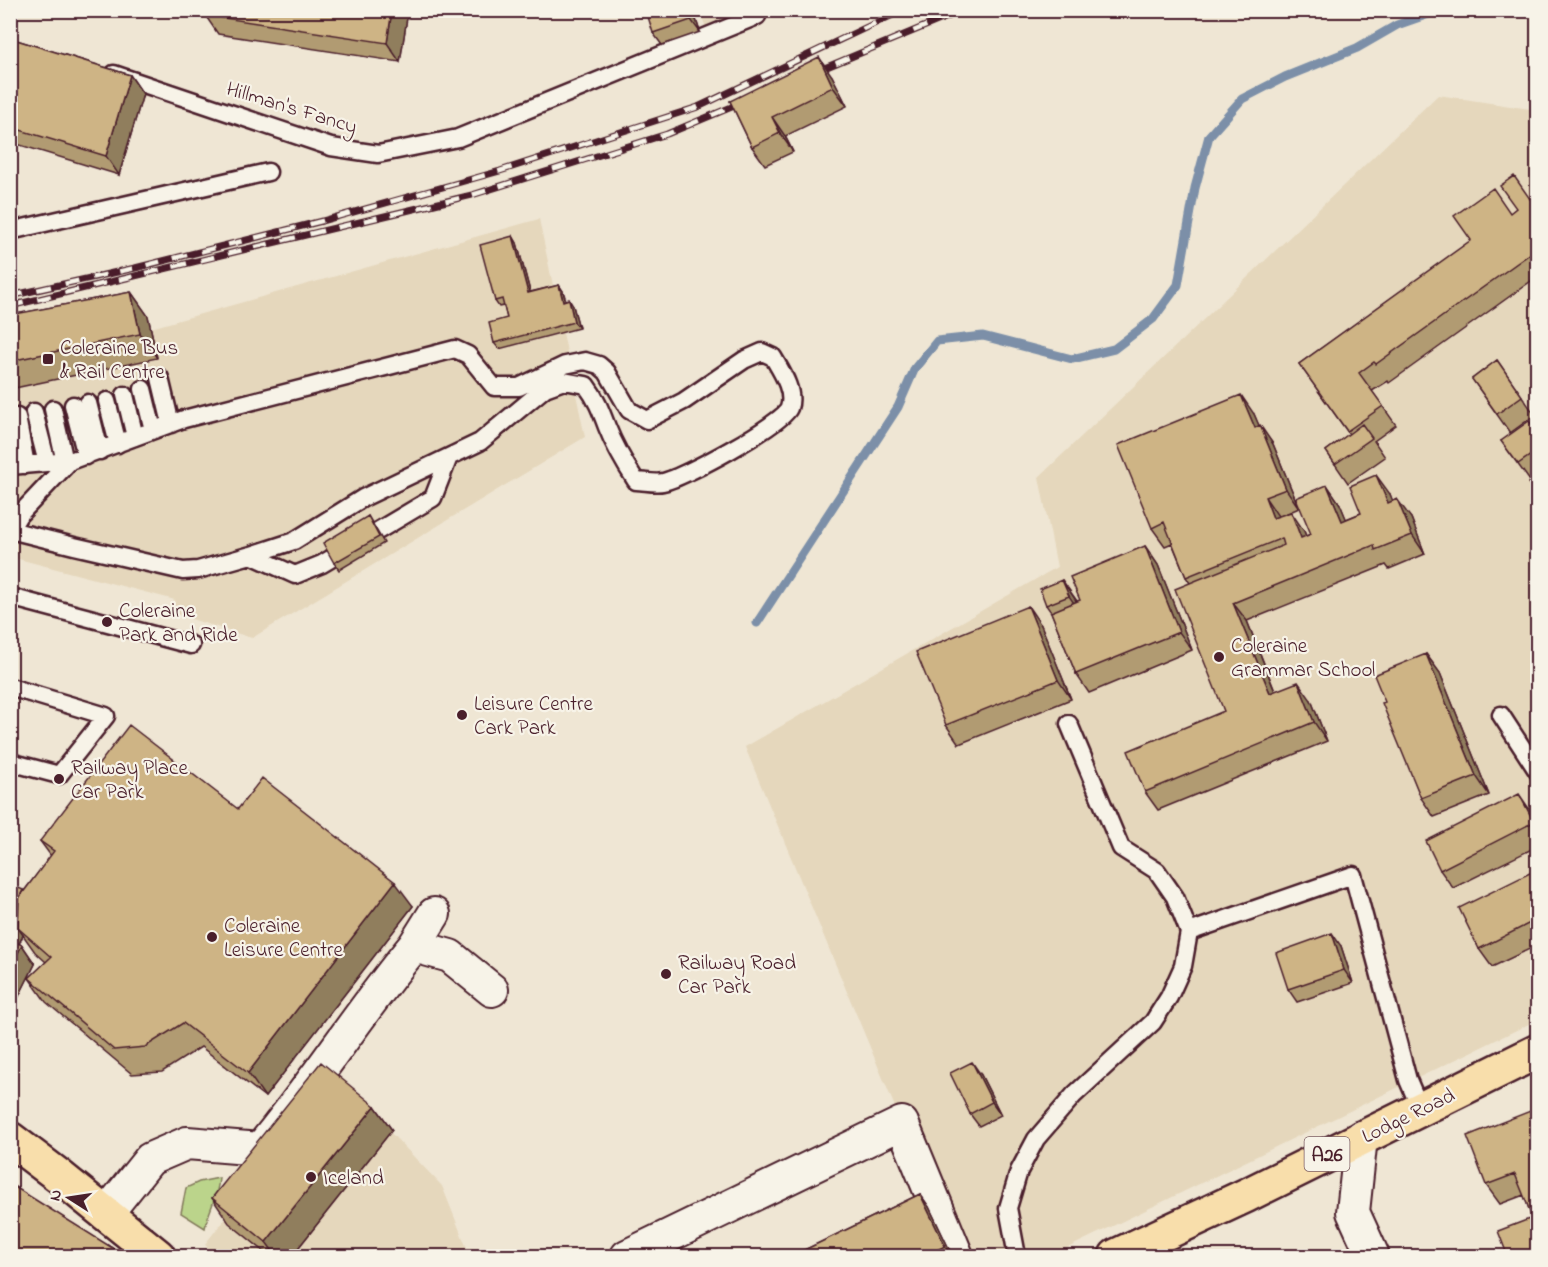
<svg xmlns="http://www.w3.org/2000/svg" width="1548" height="1267" font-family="'Indie Flower',sans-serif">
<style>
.built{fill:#e5d7bc}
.green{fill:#bbd48b;stroke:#827a5b;stroke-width:1.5}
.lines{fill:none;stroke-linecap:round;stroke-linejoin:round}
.stream{stroke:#7b8fa8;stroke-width:9}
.service-casing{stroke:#4a1f2b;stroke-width:21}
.minor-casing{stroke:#4a1f2b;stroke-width:36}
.primary-casing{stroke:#4a1f2b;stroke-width:38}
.service{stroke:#f7f3e8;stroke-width:16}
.minor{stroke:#f7f3e8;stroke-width:32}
.primary{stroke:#f8deab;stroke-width:33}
.rail-casing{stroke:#4a1f2b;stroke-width:7}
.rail{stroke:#f7f3e8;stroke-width:4.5;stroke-dasharray:14;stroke-linecap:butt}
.wall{fill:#b19b72;stroke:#4a1f2b;stroke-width:1.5}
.shaded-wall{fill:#907e5d;stroke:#4a1f2b;stroke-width:1.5}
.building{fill:#ceb485;stroke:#4a1f2b;stroke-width:1.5}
.poi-dot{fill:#4a1f2b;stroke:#f7f3e8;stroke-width:2}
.labels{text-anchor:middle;stroke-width:4.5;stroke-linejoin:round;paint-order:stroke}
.shield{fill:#f7f3e8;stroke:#7e5f64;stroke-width:1.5}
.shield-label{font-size:20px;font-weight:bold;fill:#4a1f2b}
.street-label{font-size:21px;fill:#4a1f2b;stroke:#f7f3e8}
.poi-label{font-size:21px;fill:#4a1f2b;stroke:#f7f3e8;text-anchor:start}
</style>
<rect width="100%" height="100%" fill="#efe6d4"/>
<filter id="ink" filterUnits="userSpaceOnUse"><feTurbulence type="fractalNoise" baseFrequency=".0167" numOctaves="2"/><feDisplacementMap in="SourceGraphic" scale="12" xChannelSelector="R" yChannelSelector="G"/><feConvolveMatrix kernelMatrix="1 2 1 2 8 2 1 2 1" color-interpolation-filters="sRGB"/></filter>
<g filter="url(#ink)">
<path class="built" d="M699 10 755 11 707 30Z
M1438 95 1537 110V1020L1051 1256H957L745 747 1057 567 1039 477Z
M539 219 585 437 252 638 172 613 175 600 11 557 10 389 157 358 151 328Z
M337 1077 442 1186 470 1256H213L205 1244Z"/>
<path class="green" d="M219 1178C218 1197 209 1209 205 1228L181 1213 186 1188 199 1182Z"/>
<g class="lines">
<path class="stream" d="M757 623 898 407 915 368 937 341 983 336 1072 359 1114 349 1153 319 1178 285 1195 188 1209 136 1242 99 1285 77 1357 48 1397 25 1440 10"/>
<defs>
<path id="service" d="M114 74 331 147 378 154 458 138 757 16 756 10
M10 231 268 172
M455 349 468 355 494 387H519L565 365 585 361 599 365 607 372 629 410 647 420 684 401 744 360 762 352 773 357C781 371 795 391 789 408 783 424 683 478 663 482 655 484 644 481 636 481 625 464 614 445 607 427 601 411 596 398 586 385L564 381 545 388 480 442 363 498 294 541 251 555 198 570 183 571 74 546 10 530 19 515 70 461 184 419Z
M160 378 171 424
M143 389 153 430
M125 395 135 437
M107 401 118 444
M88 403 100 451
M73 405 86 456
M53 409 65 462
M34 412 47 463
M17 417 26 465
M10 466 70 461
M251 555 295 575 322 564 433 498 449 457
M10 597 191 645
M10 687 106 716 59 775 10 762
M1501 715 1538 772
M1189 932 1353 875 1408 1080 1420 1108
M1017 1256 1008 1208 1019 1171 1036 1139 1074 1095 1153 1022 1169 997 1183 966 1189 932 1175 897 1157 871 1121 848 1069 724"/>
<path id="minor" d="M414 946 434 914
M1361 1137 1353 1212 1373 1256
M106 1214 150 1159 187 1143 260 1149C315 1083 360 1011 414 946L450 956 492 990
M627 1256 902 1123 957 1256"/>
<path id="primary" d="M10 1139 59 1176 158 1256
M1116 1256 1247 1195 1538 1051"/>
</defs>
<use href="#service" class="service-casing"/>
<use href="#minor" class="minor-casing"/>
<use href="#primary" class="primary-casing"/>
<use href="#service" class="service"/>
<use href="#minor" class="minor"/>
<use href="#primary" class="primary"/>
<defs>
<path id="rail" d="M810 74 964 10
M10 296 135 268 322 221 500 171 698 107 903 10
M10 306 472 195 667 134 746 101"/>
</defs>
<use href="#rail" class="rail-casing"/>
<use href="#rail" class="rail"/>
</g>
<path class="wall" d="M206 10H408V11L400 62 218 34 205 15Z
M693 10 700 32 662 45 653 33Z
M698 10H710L700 14Z
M10 38 130 75 143 94 119 175 10 142Z
M832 76 847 106 785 136 793 152 765 165 752 147 730 101Z
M1538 193V276L1389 383 1388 381 1372 391 1396 425 1374 441 1385 457 1348 483 1326 451 1349 434 1299 364Z
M513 236 517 243 530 292 559 285 563 291 566 300 573 306 579 328 499 349 494 343 507 318 504 306 499 307 495 301Z
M131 292 148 316 157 358 10 389V315Z
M1497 360 1535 415 1510 433 1472 379Z
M1254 414 1259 426 1273 444 1299 508 1278 517 1304 531 1306 536 1311 534 1327 485 1340 504 1346 519 1361 513 1390 494 1392 501 1411 518 1425 554 1389 569 1386 565 1247 621 1275 691 1311 700 1327 741 1158 810 1145 792 1224 711 1190 583 1186 577 1172 543 1165 546 1152 528Z
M1538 432V496L1530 481 1501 441Z
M368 516 384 543 339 570 334 563Z
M1145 546 1158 565 1192 650 1089 693 1076 674 1051 612 1046 605 1062 580 1077 601 1080 600Z
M1041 625 1071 699 959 744 946 725Z
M1426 654 1440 673 1489 795 1434 817 1421 798 1385 702Z
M238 809 413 906 265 1097 201 1047 162 1072 132 1074 46 1002 29 978 46 962 35 952 23 935 19 944 22 945 35 964 10 1014V884L24 891 51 856 40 841Z
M1532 813 1538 823V846L1453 888 1440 870Z
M1538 869V945L1492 967 1479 949Z
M1341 946 1353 983 1297 1002 1288 989Z
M981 1075 1001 1115 979 1126 970 1114Z
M375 1106 392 1130 291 1257H271L229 1223 212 1198Z
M1538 1108 1532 1218 1524 1195 1500 1204 1486 1185Z
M920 1194 929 1207 953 1257H790Z"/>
<path class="shaded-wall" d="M392 10H408V11L400 62 387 43Z
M688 10H693L700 32 691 20Z
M819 57 832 76 847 106 833 87Z
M130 75 143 94 119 175 106 156Z
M772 117 785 136 793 152 780 133Z
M513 236 517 243 532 299 528 293Z
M559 285 563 291 567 307 563 301Z
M131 292 148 316 157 358 140 334Z
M569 299 573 306 579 328 574 322Z
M1241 395 1254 414 1268 446 1255 428Z
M1260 425 1273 444 1299 508 1286 489Z
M1376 475 1390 494 1401 521 1388 503Z
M1327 485 1340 504 1355 540 1342 521Z
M1265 497 1278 516 1287 537 1273 518Z
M1397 499 1411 518 1425 554 1412 535Z
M1291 512 1304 531 1314 557 1301 538Z
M1145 546 1158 565 1192 650 1179 632Z
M1062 580 1075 599 1082 615 1069 596Z
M1233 603 1247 621 1283 712 1270 693Z
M1028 606 1041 625 1071 699 1058 680Z
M1426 654 1440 673 1489 795 1476 776Z
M1298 682 1311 700 1327 741 1314 722Z
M1519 794 1532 813 1538 823V828L1534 822Z
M395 882 413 906 265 1097 248 1073Z
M23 890 36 908 18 928 23 935 14 954 10 949V914Z
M1332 933 1341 946 1353 983 1344 970Z
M22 945 35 964 10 1014V968Z
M972 1062 981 1075 1001 1115 992 1102Z
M375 1106 392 1130 291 1257H277L266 1242Z
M920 1194 929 1207 953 1257 945 1246Z"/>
<path class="building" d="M206 10H392L387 43 205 15Z
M646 10H688L691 20 653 33Z
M10 38 130 75 106 156 10 127Z
M819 57 833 87 772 117 780 133 752 147 730 101Z
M1514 176 1530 199 1538 193V248L1376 364 1374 362 1359 373 1383 406 1347 431 1299 364 1471 240 1454 216 1493 188 1510 213 1516 208 1500 186Z
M513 236 528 293 559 285 563 301 569 299 574 322 494 343 489 323 507 318 502 299 495 301 480 245Z
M131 292 140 334 10 361V315Z
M1497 360 1522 396 1497 414 1472 379Z
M1241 395 1255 428 1260 425 1286 489 1265 497 1273 518 1291 512 1301 538 1311 534 1296 498 1327 485 1342 521 1361 513 1350 486 1376 475 1388 503 1397 499 1412 535 1375 550 1374 545 1233 603 1270 693 1298 682 1314 722 1145 792 1128 751 1224 711 1175 589 1284 545 1282 538 1186 577 1164 522 1152 528 1118 445Z
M1529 421 1538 432V450L1518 464 1501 441Z
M1362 424 1372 438 1335 464 1326 451Z
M1538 476V496L1528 483Z
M368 516 379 537 334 563 323 543Z
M1145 546 1179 632 1076 674 1051 612 1080 600 1070 577Z
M1062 580 1069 596 1046 605 1040 589Z
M1028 606 1058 680 946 725 916 652Z
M1426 654 1476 776 1421 798 1382 703 1385 702 1374 675Z
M129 725 238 809 262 778 395 882 248 1073 183 1023 145 1047 114 1050 29 978 51 957 18 928 19 898 54 851 40 841Z
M1519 794 1534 822 1440 870 1426 841Z
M1538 869V919L1479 949 1459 908Z
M10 884 23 890 10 914Z
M1332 933 1344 970 1288 989 1276 953Z
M10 940 22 945 10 968Z
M321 1062 375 1106 266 1242 212 1198Z
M972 1062 992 1102 970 1114 950 1073Z
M1538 1108V1231L1515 1174 1486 1185 1467 1136Z
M10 1184 127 1257H10Z
M920 1194 945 1246 923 1257H790Z
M1532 1218 1538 1231V1257H1508L1498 1231Z"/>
</g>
<g class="poi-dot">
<rect x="42" y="353" width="12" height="12" rx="3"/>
<circle cx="107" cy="622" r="6"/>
<circle cx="1219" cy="657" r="6"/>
<circle cx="462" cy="715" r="6"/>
<circle cx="59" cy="779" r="6"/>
<circle cx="212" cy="937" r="6"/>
<circle cx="666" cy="974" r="6"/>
<circle cx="311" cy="1177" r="6"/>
</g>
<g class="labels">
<rect class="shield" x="1304.5" y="1137" width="45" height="34" rx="4.5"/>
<g class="shield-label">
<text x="1327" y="1161">A26</text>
</g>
<g class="street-label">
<text transform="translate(292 107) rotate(17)" y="7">Hillman's Fancy</text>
<text transform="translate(1408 1115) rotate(-26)" y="7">Lodge Road</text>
</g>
<g class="poi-label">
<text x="60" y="354">Coleraine Bus<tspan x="60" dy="24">&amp; Rail Centre</tspan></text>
<text x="119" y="617">Coleraine<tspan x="119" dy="24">Park and Ride</tspan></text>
<text x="1231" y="652">Coleraine<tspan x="1231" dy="24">Grammar School</tspan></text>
<text x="474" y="710">Leisure Centre<tspan x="474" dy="24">Cark Park</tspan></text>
<text x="71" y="774">Railway Place<tspan x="71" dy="24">Car Park</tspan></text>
<text x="224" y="932">Coleraine<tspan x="224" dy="24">Leisure Centre</tspan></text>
<text x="678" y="969">Railway Road<tspan x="678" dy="24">Car Park</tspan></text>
<text x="323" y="1184">Iceland</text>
</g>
</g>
<rect width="1548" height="1267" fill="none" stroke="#f7f3e8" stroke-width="36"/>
<rect x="18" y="18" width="1512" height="1231" fill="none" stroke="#4a1f2b" stroke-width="2" filter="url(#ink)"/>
<g transform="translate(69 1198) rotate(282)" stroke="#f7f3e8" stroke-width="4.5" paint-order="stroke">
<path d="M0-4.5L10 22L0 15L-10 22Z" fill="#4a1f2b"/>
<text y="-9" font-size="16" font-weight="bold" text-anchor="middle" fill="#4a1f2b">N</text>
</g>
</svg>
